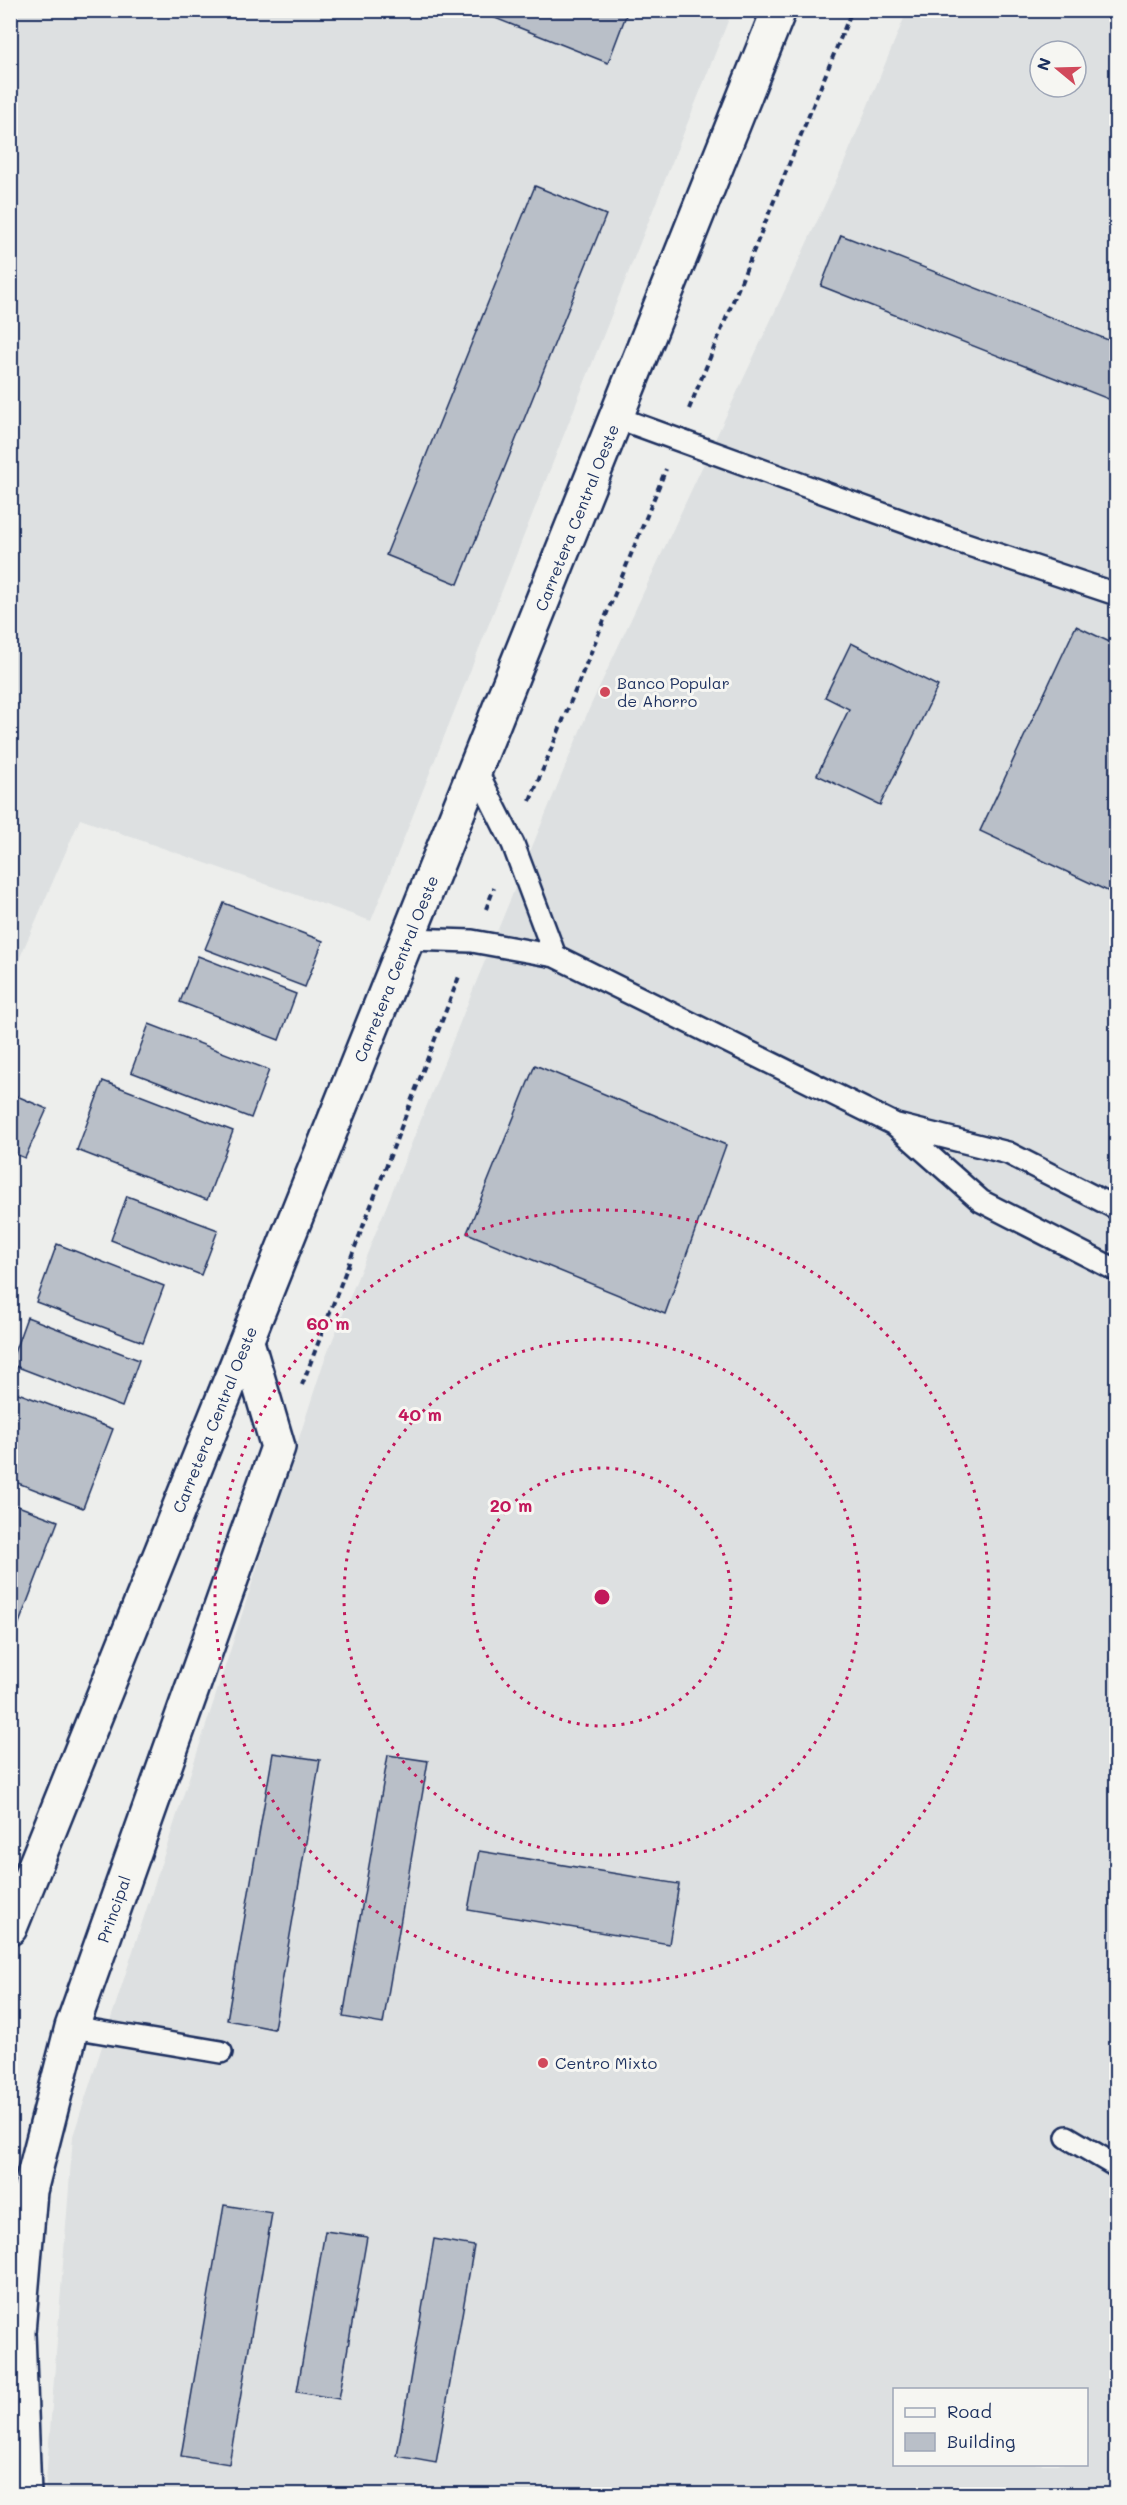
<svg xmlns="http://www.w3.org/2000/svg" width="1127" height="2505" font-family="Mali,sans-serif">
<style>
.built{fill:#dde0e1;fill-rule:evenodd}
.building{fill:#b9bfc8;stroke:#1b2f5e;stroke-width:1.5}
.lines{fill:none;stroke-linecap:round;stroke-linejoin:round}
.lane-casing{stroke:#1b2f5e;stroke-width:26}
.street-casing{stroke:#1b2f5e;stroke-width:38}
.primary-casing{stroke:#1b2f5e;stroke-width:38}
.path{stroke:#1b2f5e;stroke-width:4;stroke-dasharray:6 4.5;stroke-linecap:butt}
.lane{stroke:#f6f6f2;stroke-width:21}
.street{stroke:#f6f6f2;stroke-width:33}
.primary{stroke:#f6f6f2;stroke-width:33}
.ring{fill:none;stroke:#c2185b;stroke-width:3;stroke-dasharray:3 6}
.poi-dot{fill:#d1495b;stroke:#f6f6f2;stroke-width:2}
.labels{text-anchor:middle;stroke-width:6;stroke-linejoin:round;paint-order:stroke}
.street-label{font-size:16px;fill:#1b2f5e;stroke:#f6f6f2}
.poi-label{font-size:16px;fill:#1b2f5e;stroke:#f6f6f2;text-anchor:start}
.centre{fill:#c2185b;stroke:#f6f6f2;stroke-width:3}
.ring-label{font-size:18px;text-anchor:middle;font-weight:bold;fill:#c2185b;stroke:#f6f6f2;stroke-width:6;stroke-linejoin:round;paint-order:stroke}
</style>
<rect width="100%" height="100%" fill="#edeeec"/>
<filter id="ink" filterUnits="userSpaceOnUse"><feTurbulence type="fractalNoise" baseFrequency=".0167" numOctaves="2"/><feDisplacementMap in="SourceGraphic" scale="12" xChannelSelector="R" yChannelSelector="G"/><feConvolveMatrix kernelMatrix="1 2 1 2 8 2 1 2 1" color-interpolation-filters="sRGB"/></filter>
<g filter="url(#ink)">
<path class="built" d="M11 11H732L371 921 80 819 11 978Z
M907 11H1116V2494H45L73 2136 323 1364 475 985 589 709 842 168ZM1040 51H1076V87H1040ZM894 2390H1086V2464H894Z"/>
<path class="building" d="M475 10H628L608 63Z
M535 186 606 215 458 584 386 555Z
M841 235 1116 343V402L821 286Z
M1076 626 1116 645V895L980 831Z
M851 643 938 686 880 805 817 775 849 709 825 697Z
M224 903 323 941 305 987 205 949Z
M198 956 296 994 279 1040 180 1002Z
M149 1024 269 1070 251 1118 131 1072Z
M535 1065 726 1145 665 1314 467 1233Z
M103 1081 233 1131 207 1200 77 1150Z
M10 1093 47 1109 25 1158 10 1152Z
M127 1196 218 1230 201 1275 111 1240Z
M57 1244 164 1286 143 1342 36 1302Z
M27 1317 139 1360 122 1407 10 1364Z
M10 1390 113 1429 83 1508 10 1480Z
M10 1503 58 1521 13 1639 10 1638Z
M273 1753 320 1760 274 2029 227 2020Z
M388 1755 428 1761 383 2024 343 2017Z
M479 1851 679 1884 669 1944 468 1910Z
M224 2205 272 2213 229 2464 181 2456Z
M325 2231 367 2237 339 2399 297 2392Z
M434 2239 474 2246 436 2463 397 2456Z"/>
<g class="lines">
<defs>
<path id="lane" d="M618 418 957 541 1116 594
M476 770 513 844 555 956
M407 939 472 941 555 956 894 1124 981 1201 1116 1270
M897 1125 1008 1153 1116 1208
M72 2027 221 2052
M1067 2137 1116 2166"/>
<g id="street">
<path id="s1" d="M24 2494 18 2332 30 2191 72 2027 278 1447 247 1342"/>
</g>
<g id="primary">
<path id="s2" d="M10 1928C267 1289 525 651 779 10"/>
</g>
</defs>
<use href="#lane" class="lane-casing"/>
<use href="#street" class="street-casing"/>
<use href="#primary" class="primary-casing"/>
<path class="path" d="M689 409 852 10
M530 801 666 469
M486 909 494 888
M302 1385 460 974"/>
<use href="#lane" class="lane"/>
<use href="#street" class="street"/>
<use href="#primary" class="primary"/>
</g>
</g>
<g class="ring">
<circle cx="602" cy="1597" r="129"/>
<circle cx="602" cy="1597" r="258"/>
<circle cx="602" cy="1597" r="387"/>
</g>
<g class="poi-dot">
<circle cx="605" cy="692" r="6"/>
<circle cx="543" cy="2063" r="6"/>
</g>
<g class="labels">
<g class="street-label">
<text dy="6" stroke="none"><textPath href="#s2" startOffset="1520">Carretera Central Oeste</textPath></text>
<text dy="6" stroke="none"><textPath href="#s2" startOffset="1034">Carretera Central Oeste</textPath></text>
<text dy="6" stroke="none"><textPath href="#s2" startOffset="548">Carretera Central Oeste</textPath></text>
<text dy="6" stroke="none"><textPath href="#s1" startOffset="598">Principal</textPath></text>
</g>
<g class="poi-label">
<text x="617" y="689">Banco Popular<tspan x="617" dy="18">de Ahorro</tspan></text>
<text x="555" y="2069">Centro Mixto</text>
</g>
</g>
<circle cx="602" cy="1597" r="9" class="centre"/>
<g class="ring-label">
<text x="328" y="1330">60 m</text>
<text x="420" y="1421">40 m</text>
<text x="511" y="1512">20 m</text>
</g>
<rect width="1127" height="2505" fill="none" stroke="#f6f6f2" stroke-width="36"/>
<rect x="18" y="18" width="1091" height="2469" fill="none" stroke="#1b2f5e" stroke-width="2" filter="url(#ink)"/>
<rect x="893" y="2388" width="195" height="78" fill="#f6f6f2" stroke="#9ea6b7" stroke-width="1.5"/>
<rect x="905" y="2408" width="30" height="9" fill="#f6f6f2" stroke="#9ea6b7" stroke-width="1.5"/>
<text x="947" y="2418" font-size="18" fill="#1b2f5e">Road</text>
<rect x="905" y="2433" width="30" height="18" fill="#b9bfc8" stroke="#9ea6b7" stroke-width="1.5"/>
<text x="947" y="2448" font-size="18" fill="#1b2f5e">Building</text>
<g transform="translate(1058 69) rotate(289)"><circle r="28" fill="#f6f6f2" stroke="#9ea6b7" stroke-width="1.5"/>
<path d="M0-4.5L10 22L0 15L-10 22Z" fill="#d1495b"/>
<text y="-9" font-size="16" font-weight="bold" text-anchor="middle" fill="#1b2f5e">N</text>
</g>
</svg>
